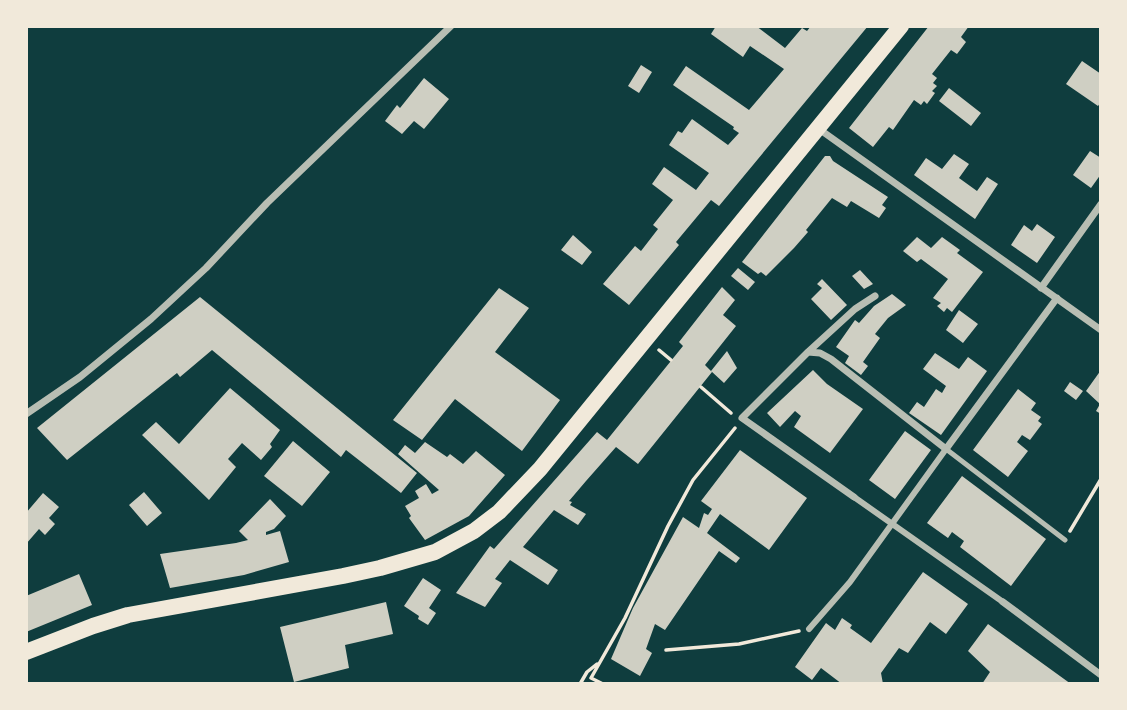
<svg xmlns="http://www.w3.org/2000/svg" width="1127" height="710" font-family="Helvetica,sans-serif">
<style>
.building{fill:#cfcfc3}
.lines{fill:none;stroke-linecap:round;stroke-linejoin:round}
.path{stroke:#f1e9da;stroke-width:3.5}
.service{stroke:#b8beb3;stroke-width:5}
.pedestrian{stroke:#b8beb3;stroke-width:6}
.minor{stroke:#b8beb3;stroke-width:7}
.primary{stroke:#f1e9da;stroke-width:16}
</style>
<rect width="100%" height="100%" fill="#0f3d3e"/>
<path class="building" d="M716 26H756L785 48 802 28 807 31 811 26H868L719 206 711 200 676 242 679 245 629 305 603 284 635 246 641 251 658 229 653 225 673 200 652 184 664 167 696 190 709 173 669 145 678 131 682 133 692 119 728 145 739 133 733 129 734 127 673 85 686 66 749 110 784 69 750 46 743 57 711 34Z
M929 26H969L961 37 966 42 957 54 951 50 932 74 937 78 933 83 937 86 932 91 935 93 927 104 924 101 921 105 914 100 893 130 889 127 873 147 849 128Z
M1082 61 1101 74V102L1098 106 1066 84Z
M641 65 652 72 639 93 628 86Z
M424 78 449 99 424 129 414 121 402 134 385 121 397 105 400 108Z
M949 88 981 113 971 126 939 101Z
M1090 151 1101 158V174L1091 188 1073 175Z
M954 154 969 164 959 178 977 191 987 177 998 184 975 219 914 175 926 158 942 169Z
M825 156H830L833 161 888 197 882 205 886 208 879 218 851 201 847 207 832 198 806 230 808 232 794 248 766 276 761 272 758 274 742 262Z
M1037 224 1055 237 1037 263 1011 245 1024 225 1032 231Z
M573 235 592 252 582 265 561 250Z
M917 237 931 248 942 237 960 250 957 253 983 272 952 312 947 308 944 312 937 306 941 303 933 298 948 279 921 259 917 262 903 251Z
M738 268 755 282 748 290 731 276Z
M860 270 873 284 864 289 852 276Z
M822 279 847 305 831 320 811 299 822 288 817 284Z
M722 287 735 300 723 315 736 326 705 365 712 372 638 464 616 447 586 481 569 501 572 502 570 505 586 514 578 525 554 510 523 547 558 570 548 585 510 560 495 579 502 583 485 607 456 593 490 546 494 549 597 432 607 440 683 346 679 342Z
M499 288 529 308 495 352 560 400 522 451 455 399 422 440 393 420Z
M892 294 906 305 888 318 875 334 880 338 863 362 868 366 861 375 845 363 849 356 836 347 855 320 859 323 874 306Z
M200 297 417 473 401 493 346 450 341 457 212 350 180 377 177 373 67 460 37 428Z
M959 310 978 324 963 343 946 330Z
M727 351 737 368 724 383 711 371Z
M935 353 959 369 968 357 987 371 941 435 909 413 917 402 924 407 936 389 942 393 946 386 923 369Z
M813 370 827 384 863 409 830 453 794 427 801 416 795 411 780 427 767 413Z
M1101 370V414L1096 411 1100 404 1086 391Z
M1070 382 1083 391 1076 400 1064 391Z
M230 388 280 430 270 444 272 447 261 460 242 443 228 459 236 467 209 500 142 435 156 422 179 444Z
M1018 389 1036 403 1031 410 1041 417 1038 421 1042 424 1030 440 1022 435 1017 442 1028 451 1008 477 973 450Z
M905 431 931 450 895 499 869 480Z
M293 441 330 472 302 506 264 476Z
M425 442 447 457 450 454 463 464 476 451 505 475 469 516 425 540 409 518 411 516 405 506 419 498 415 491 426 484 432 494 439 490 398 454 405 445 415 453Z
M740 450 807 498 769 550 720 514 707 533 740 558 736 563 719 551 665 630 655 624 646 649 652 653 640 676 611 659 633 608 683 517 699 528 704 513 708 515 712 509 701 501Z
M962 476 1046 539 1011 586 960 547 964 541 952 532 948 538 927 523Z
M144 492 162 513 147 526 129 505Z
M43 493 59 507 49 518 55 524 45 535 39 529 26 544V513Z
M270 499 286 516 274 529 266 532V535L280 531 289 562 244 575 170 588 160 554 236 543 248 540 239 531Z
M923 572 968 604 946 634 930 622 908 653 899 648 881 673 883 684H842L821 668 812 680 795 667 826 623 835 630 842 618 852 625 850 628 871 643Z
M79 574 92 605 26 632V596Z
M423 578 441 590 429 608 436 613 428 625 418 619 419 616 404 606Z
M386 602 393 634 345 645 349 668 294 682 280 627Z
M988 624 1071 684H982L990 672 968 651Z"/>
<g class="lines">
<path class="path" d="M659 350 671 360
M701 387 731 413
M1070 531 1101 479
M666 650 739 644 799 631
M580 684 587 672 597 664
M603 684 591 678 625 618 668 526 693 480 735 428"/>
<path class="service" d="M946 449 1065 540"/>
<path class="pedestrian" d="M854 497 1003 602
M809 629 850 582 946 449"/>
<path class="minor" d="M819 129 1101 330
M1041 288 1101 204
M808 352 855 309 875 296
M26 414 80 377 151 319 206 268 267 203 451 26
M854 497 742 418 808 352 820 353 831 359 946 449 1057 298
M1003 602 1101 675"/>
<path class="primary" d="M26 652 93 626 128 615 343 576 380 568 435 552 474 531 499 512 540 469 901 26"/>
</g>
<rect width="1127" height="710" fill="none" stroke="#f1e9da" stroke-width="56"/>
</svg>
